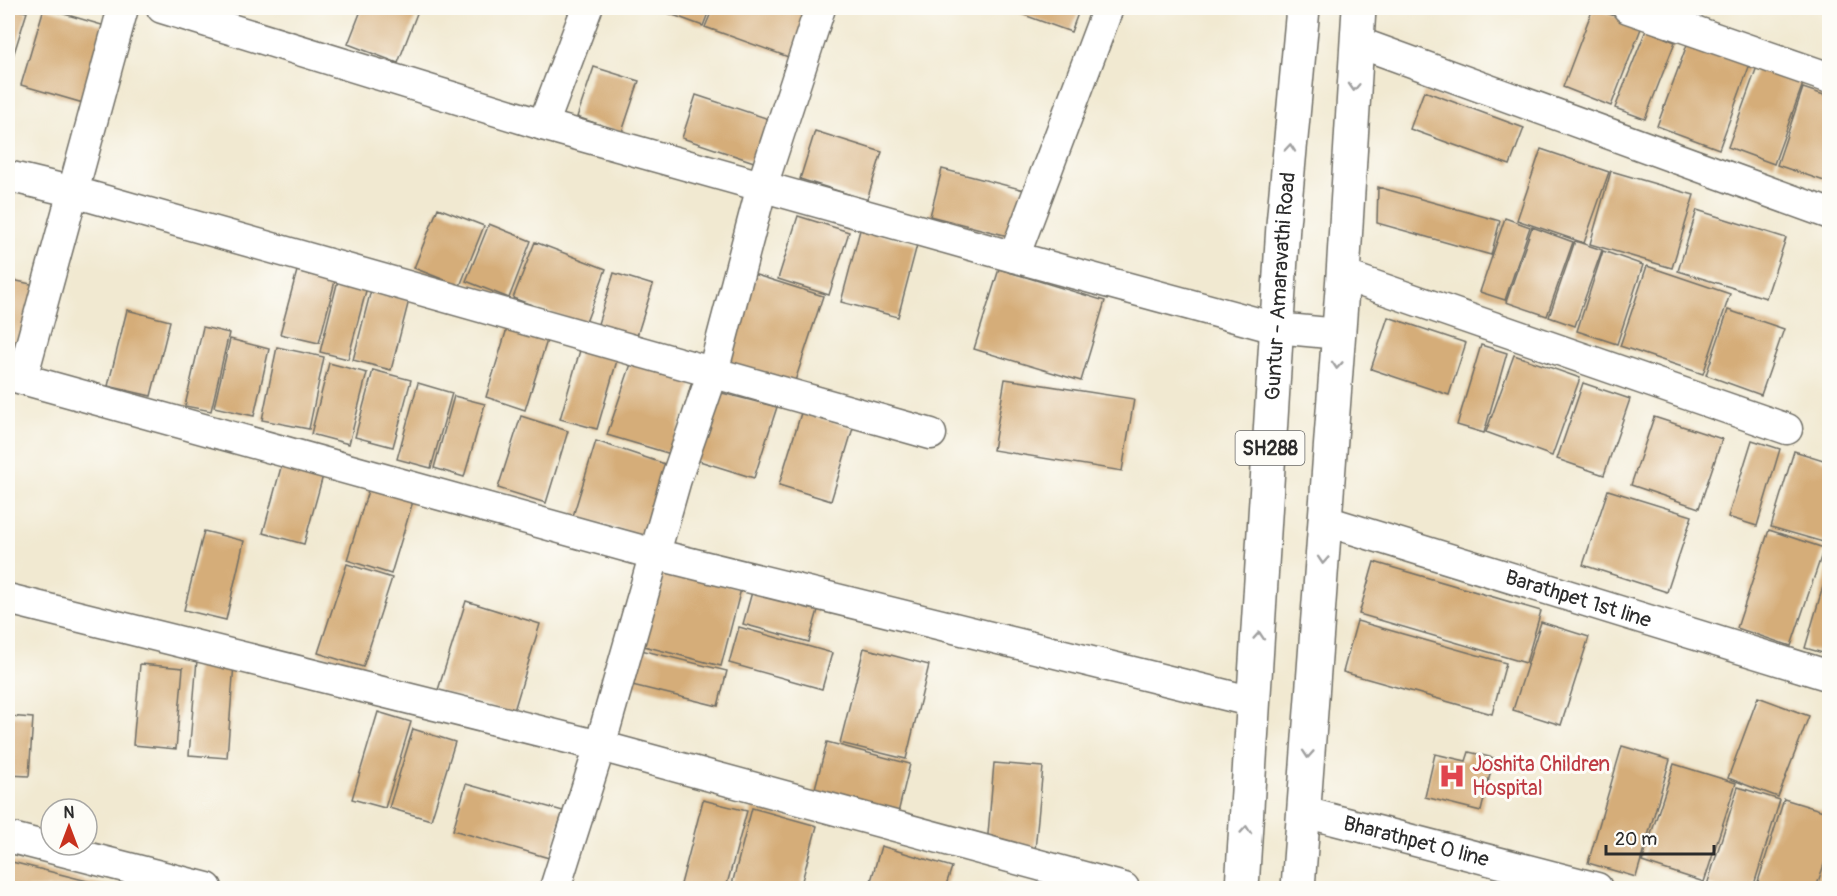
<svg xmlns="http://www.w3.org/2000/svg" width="1837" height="896" font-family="Pangolin,sans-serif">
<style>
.building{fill:#d5ad79}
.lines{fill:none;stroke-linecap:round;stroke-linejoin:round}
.minor-casing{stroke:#706e65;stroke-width:33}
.primary-casing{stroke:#706e65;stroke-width:36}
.minor{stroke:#fff;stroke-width:30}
.primary{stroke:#fff;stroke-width:33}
.oneway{stroke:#a0a0a0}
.labels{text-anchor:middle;stroke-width:6;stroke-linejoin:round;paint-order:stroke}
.shield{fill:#fdfcf7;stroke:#6a6a68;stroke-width:1.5}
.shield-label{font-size:20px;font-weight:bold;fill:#2b2b2b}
.street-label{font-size:21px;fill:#2b2b2b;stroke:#fdfcf7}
.health-label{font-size:21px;fill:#be3a42;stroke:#fdfcf7;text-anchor:start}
</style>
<rect width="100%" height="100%" fill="#fdfcf7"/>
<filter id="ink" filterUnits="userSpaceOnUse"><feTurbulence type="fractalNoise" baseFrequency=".0167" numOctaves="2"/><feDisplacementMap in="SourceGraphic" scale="12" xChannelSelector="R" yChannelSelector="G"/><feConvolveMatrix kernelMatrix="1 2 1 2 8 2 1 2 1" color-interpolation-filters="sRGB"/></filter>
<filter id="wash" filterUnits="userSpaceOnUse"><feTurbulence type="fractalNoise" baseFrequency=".008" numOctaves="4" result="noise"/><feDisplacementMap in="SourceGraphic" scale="24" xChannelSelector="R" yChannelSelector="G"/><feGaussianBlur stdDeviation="1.35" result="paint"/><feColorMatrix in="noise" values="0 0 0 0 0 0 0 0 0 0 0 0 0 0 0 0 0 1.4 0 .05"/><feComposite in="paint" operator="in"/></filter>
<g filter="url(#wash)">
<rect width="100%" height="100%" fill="#f1e9d1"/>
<g id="blocks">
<path class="building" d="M8 8 27 12 8 72Z
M44 8 112 28 90 105 21 85Z
M362 8H419L398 63 348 44Z
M654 8H710L703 26Z
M713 8H813L794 59 705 27Z
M1005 8H1080L1071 32Z
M1593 8 1642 26 1611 106 1563 87Z
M1646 30 1675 42 1645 119 1615 108Z
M1688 42 1750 64 1719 149 1657 126Z
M1759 61 1805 78 1774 164 1728 147Z
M594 67 639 81 622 132 577 117Z
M1803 88 1830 97V183L1777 165Z
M1424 91 1524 128 1510 165 1410 129Z
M696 95 775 121 760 164 682 138Z
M815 131 882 152 867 200 800 179Z
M1541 149 1609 172 1584 243 1517 220Z
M942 169 1028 191 1016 238 930 216Z
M1611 171 1694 195 1672 268 1590 244Z
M1378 187 1500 221 1491 255 1377 223Z
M438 208 484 226 460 286 414 268Z
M1697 210 1786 238 1766 298 1678 271Z
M798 216 849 232 829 295 778 279Z
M1505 218 1530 227 1505 300 1480 292Z
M489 224 531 241 509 298 466 281Z
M1532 227 1573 242 1547 316 1506 302Z
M860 230 917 245 898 317 841 302Z
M1575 241 1602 250 1575 326 1549 317Z
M535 242 606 269 585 325 513 298Z
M1603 251 1643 265 1617 344 1577 331Z
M1647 266 1730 294 1703 374 1620 346Z
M999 269 1105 301 1081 381 974 349Z
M297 271 335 281 319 343 280 334Z
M614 273 653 285 636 339 597 327Z
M753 274 823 296 794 384 724 361Z
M8 279 40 286 22 366 8 362Z
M338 280 367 287 348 359 320 352Z
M371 290 409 300 391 370 353 360Z
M127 310 170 321 151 396 108 386Z
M1728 310 1784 329 1761 395 1706 375Z
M1388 317 1466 343 1449 395 1371 369Z
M509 322 549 334 525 410 486 397Z
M203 327 229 333 211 411 185 406Z
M230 339 269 349 254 416 214 407Z
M1481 345 1507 353 1484 433 1457 425Z
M277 347 324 357 309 429 262 420Z
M581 347 618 357 597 429 560 419Z
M1514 355 1580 378 1552 456 1486 432Z
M632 361 692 381 671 454 607 435Z
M329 363 367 373 349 444 311 434Z
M373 370 411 380 393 447 355 437Z
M1005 379 1134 399 1122 471 993 450Z
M418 383 452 393 431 468 397 459Z
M1583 383 1630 399 1604 475 1557 459Z
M722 393 777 407 754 478 693 459Z
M454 396 485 404 464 477 434 468Z
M801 413 853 428 831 501 779 485Z
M521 416 568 431 546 503 498 488Z
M1654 417 1722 439 1699 508 1631 485Z
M1752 440 1780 449 1757 526 1728 517Z
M596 441 668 465 646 537 573 516Z
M1794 451 1830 462V544L1771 527Z
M283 460 324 472 304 544 263 533Z
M370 484 414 498 391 574 347 560Z
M1608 490 1692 516 1667 592 1583 565Z
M1769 530 1824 548 1791 646 1737 628Z
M204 531 244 541 226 620 184 610Z
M1374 562 1541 611 1526 663 1359 614Z
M347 564 392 578 363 667 318 653Z
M1829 566H1830V655L1805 648Z
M657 567 741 589 721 666 636 644Z
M752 592 818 610 809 642 743 624Z
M466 601 540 624 513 714 438 690Z
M1357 621 1506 663 1492 714 1343 672Z
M1541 622 1589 637 1561 725 1513 710Z
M739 627 832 653 822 689 729 663Z
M864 648 929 665 906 759 840 743Z
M637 649 727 671 718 706 628 684Z
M197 660 234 663 227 758 189 755Z
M140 664 183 668 176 749 133 745Z
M1758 697 1809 716 1778 797 1728 778Z
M378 712 411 722 385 808 352 799Z
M8 716 33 718 29 776 8 775Z
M413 729 455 742 431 820 389 808Z
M827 742 910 764 897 817 813 796Z
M1622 746 1670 760 1636 877 1588 863Z
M1469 752 1494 758 1481 811 1425 797 1435 754 1466 761Z
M994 763 1043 767 1035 850 987 846Z
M1674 764 1736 783 1704 882 1642 862Z
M466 784 563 811 549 858 453 830Z
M1738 787 1780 800 1753 888H1720L1707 885Z
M1784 799 1830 813V847L1816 888H1756Z
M703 800 747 811 726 888H680Z
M752 808 817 826 800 888H731Z
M881 846 952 867 945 888H869Z
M8 861 115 888H8Z
M1829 872 1830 888H1824Z
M962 885 987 887V888H962Z"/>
</g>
</g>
<g filter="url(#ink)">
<use href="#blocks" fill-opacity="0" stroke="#706e65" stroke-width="1.5"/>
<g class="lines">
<defs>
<g id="minor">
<path d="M162 8 543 125 1014 257 1276 328 1339 334"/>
<path d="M1628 8 1830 78"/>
<path d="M1357 42 1830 214"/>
<path d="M543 125 587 8"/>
<path d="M8 176 74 192 931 434"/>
<path d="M1014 257 1108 8"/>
<path d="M1343 275 1787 429"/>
<path d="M8 375 654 554 1254 702"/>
<path d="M22 378 123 8"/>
<path id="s1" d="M1326 521 1830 676"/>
<path d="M8 599 600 746 1124 888"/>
<path id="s2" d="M1304 812 1597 888"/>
<path d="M8 837 207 888"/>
<path d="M555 888 600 746 676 479 713 372 762 186 820 8"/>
</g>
<g id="primary">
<path id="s3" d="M1242 888 1283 225 1303 8"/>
<path d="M1298 888 1343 275 1359 8"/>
</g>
</defs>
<use href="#minor" class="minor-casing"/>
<use href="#primary" class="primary-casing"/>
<use href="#minor" class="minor"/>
<use href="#primary" class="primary"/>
</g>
<defs><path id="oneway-chevron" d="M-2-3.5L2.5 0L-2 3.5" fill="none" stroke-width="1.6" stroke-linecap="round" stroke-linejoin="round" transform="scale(1.5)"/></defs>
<g class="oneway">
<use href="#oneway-chevron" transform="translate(1354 87) rotate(93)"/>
<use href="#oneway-chevron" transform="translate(1290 148) rotate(-85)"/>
<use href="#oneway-chevron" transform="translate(1337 365) rotate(94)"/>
<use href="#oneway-chevron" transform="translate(1323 560) rotate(94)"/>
<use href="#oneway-chevron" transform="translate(1259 636) rotate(-86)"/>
<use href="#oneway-chevron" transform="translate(1308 754) rotate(94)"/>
<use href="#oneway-chevron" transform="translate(1246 830) rotate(-86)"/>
</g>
</g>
<defs>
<symbol id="hospital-bare" viewBox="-9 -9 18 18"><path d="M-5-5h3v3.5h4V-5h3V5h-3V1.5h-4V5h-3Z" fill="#e0444e" stroke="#fdfcf7" stroke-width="2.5" paint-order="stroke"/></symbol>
</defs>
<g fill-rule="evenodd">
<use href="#hospital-bare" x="1433" y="757" width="38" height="38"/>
</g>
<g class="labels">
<rect class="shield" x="1235.5" y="431" width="69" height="34" rx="4.5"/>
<g class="shield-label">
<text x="1270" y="455">SH288</text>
</g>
<g class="street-label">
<text dy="7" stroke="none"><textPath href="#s3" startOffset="603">Guntur - Amaravathi Road</textPath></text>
<text dy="7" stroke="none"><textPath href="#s1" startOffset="264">Barathpet 1st line</textPath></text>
<text dy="7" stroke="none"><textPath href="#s2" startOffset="116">Bharathpet 0 line</textPath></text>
</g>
<g class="health-label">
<text x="1472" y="771">Joshita Children<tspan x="1472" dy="24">Hospital</tspan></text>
</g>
</g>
<rect width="1837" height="896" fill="none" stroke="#fdfcf7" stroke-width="30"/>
<g transform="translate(69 827)"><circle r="28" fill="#fdfcf7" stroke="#a9a8a5" stroke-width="1.5"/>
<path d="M0-4.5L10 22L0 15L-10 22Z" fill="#c8321e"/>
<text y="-9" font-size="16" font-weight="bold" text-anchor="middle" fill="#2b2b2b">N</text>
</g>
<path d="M1606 845v9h108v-9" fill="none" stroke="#2b2b2b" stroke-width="3"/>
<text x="1615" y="845" font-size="18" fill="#2b2b2b" stroke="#fdfcf7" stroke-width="4.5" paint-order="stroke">20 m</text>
</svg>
